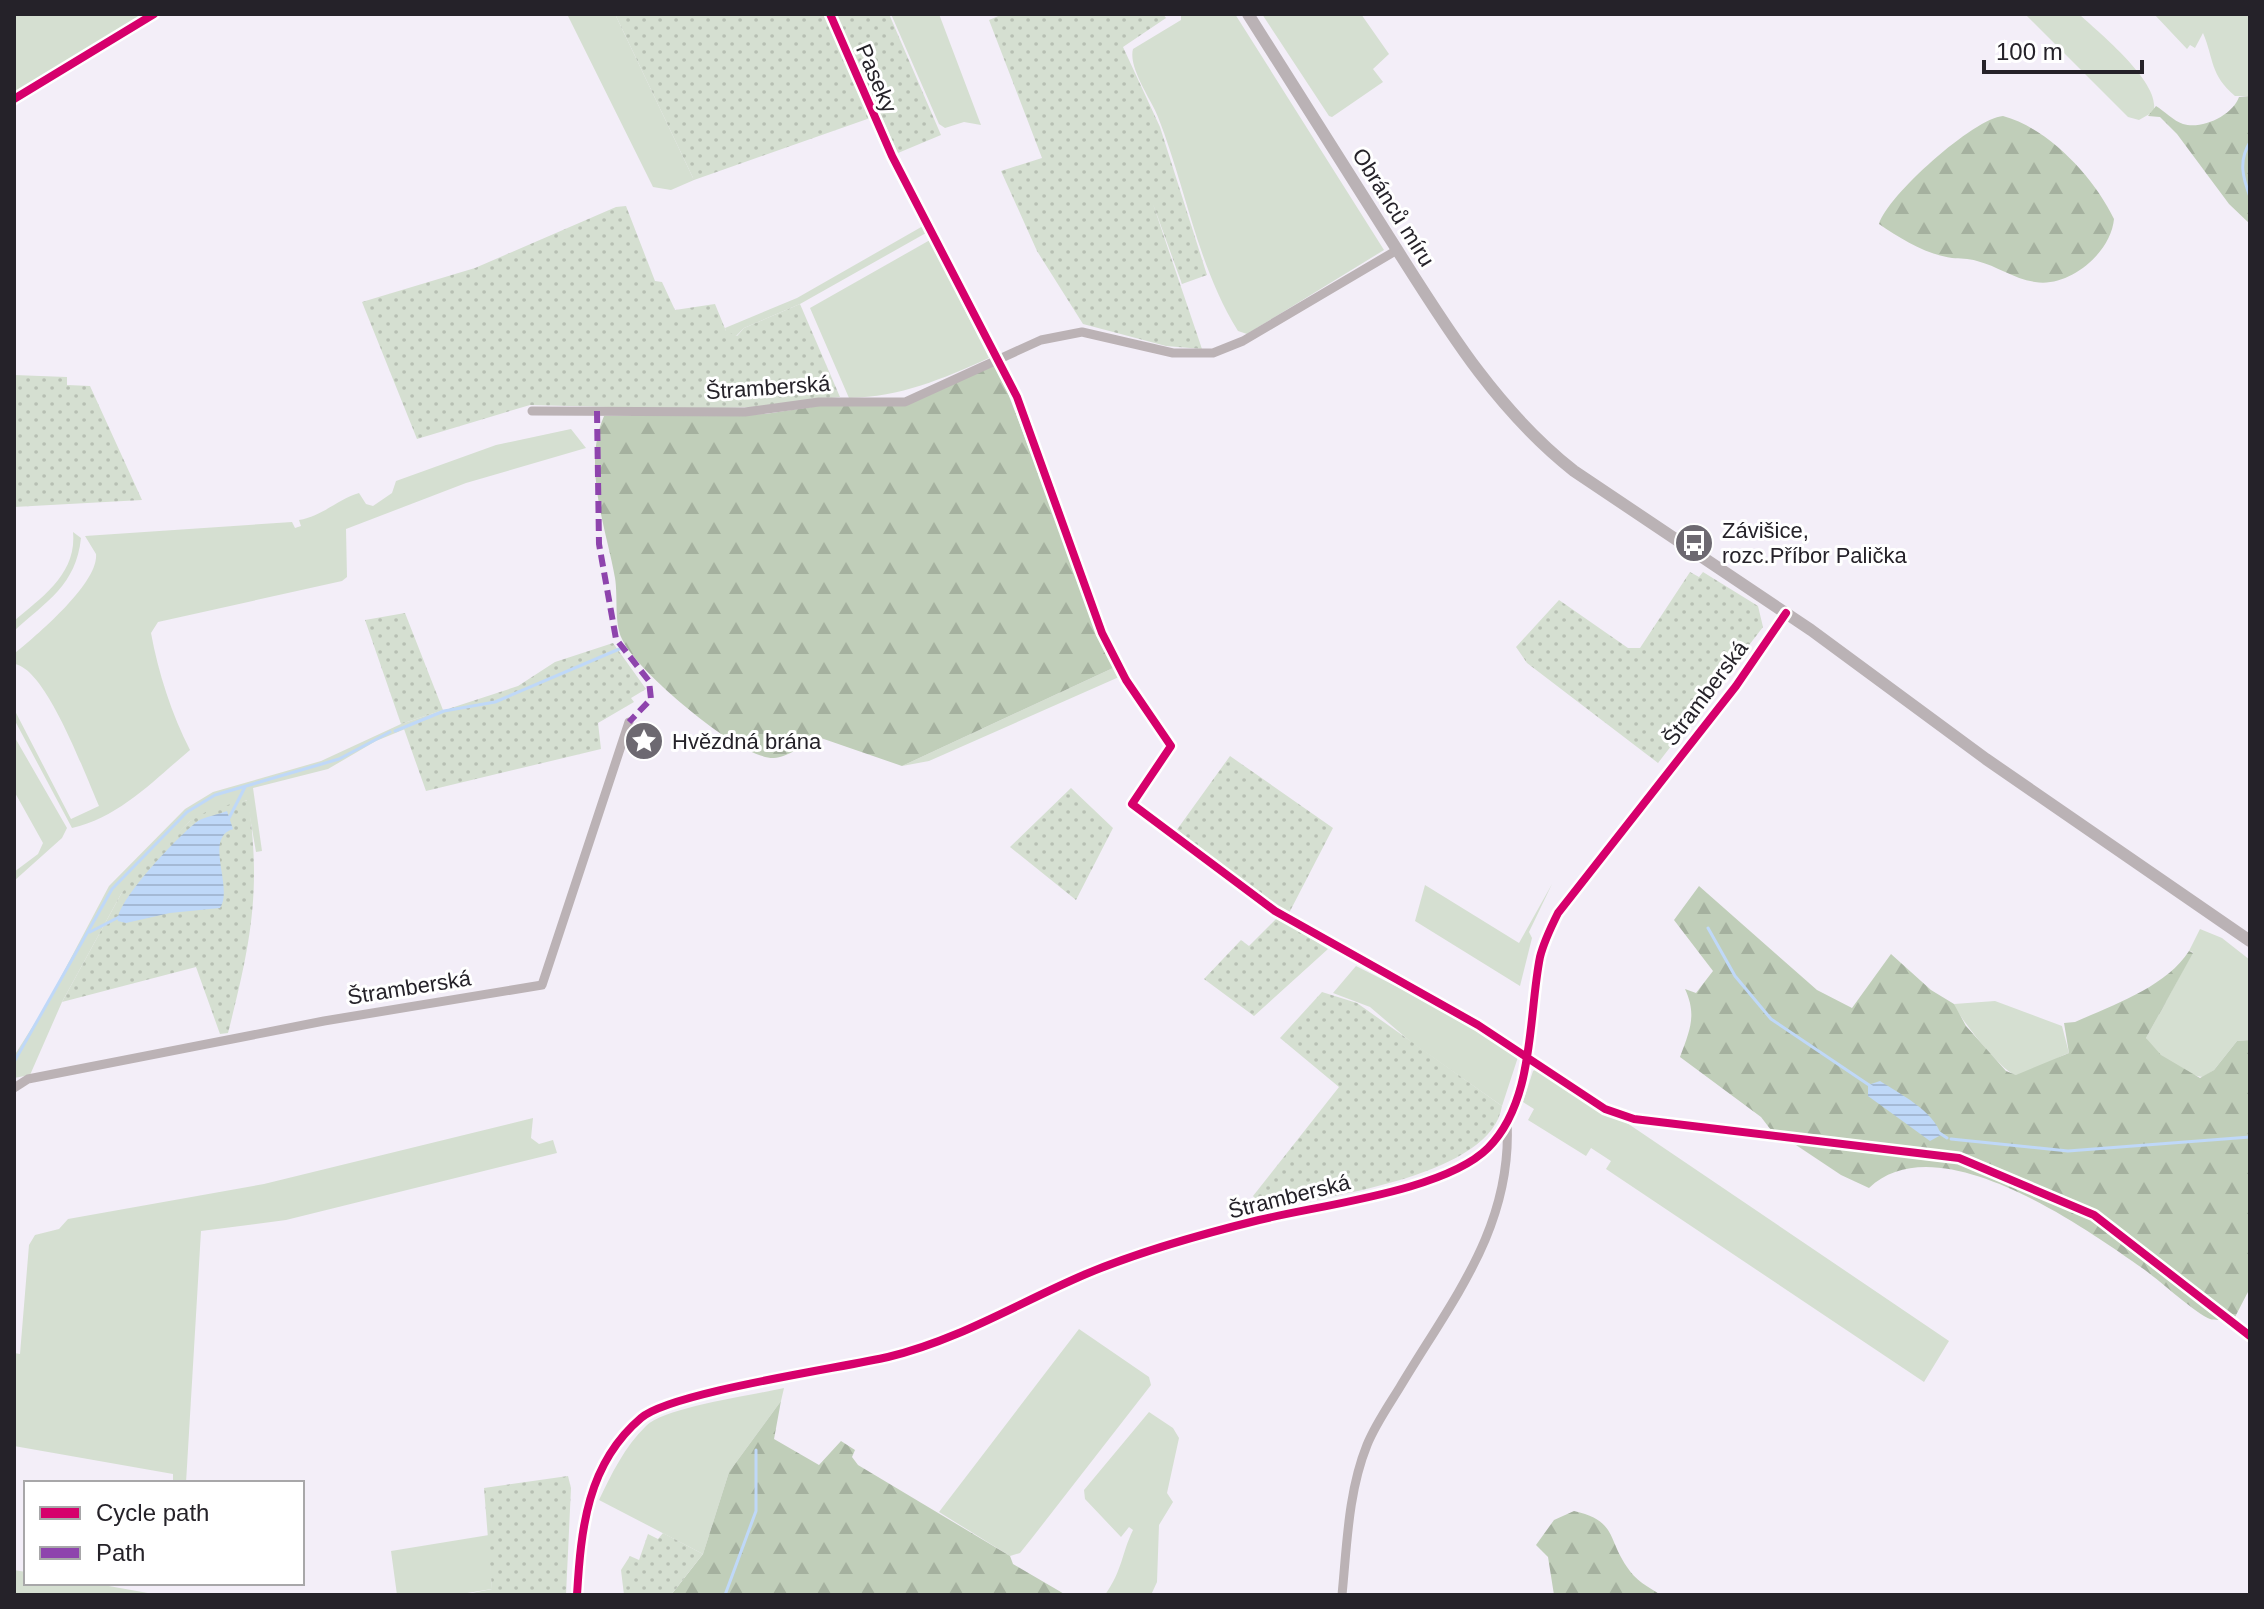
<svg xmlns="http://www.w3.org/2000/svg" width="2264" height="1609" font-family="Helvetica,sans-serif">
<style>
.grass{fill:#d5dfd1}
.forest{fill:url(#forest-firs)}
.park{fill:url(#park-dots)}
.water{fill:url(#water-rules)}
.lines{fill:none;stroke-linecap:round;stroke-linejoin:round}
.stream{stroke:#bfd8f8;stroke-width:3}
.minor{stroke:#bbb2b5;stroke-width:9}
.tertiary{stroke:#bbb2b5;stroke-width:11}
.secondary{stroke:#bab2b5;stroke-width:12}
.quiet{stroke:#8e44ad;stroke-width:6;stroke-dasharray:12 6;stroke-linecap:butt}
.cycleway-casing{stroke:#fff;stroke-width:13}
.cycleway{stroke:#d6006c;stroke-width:8}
.labels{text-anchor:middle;stroke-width:6;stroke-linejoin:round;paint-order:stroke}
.street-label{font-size:22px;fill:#252229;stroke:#fff}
.poi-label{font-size:22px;fill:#252229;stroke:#fff;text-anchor:start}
</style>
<defs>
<pattern id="forest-firs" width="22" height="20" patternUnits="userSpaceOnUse" patternTransform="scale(2)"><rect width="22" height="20" fill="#c0ceb9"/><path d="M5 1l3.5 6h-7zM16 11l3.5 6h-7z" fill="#a5b19f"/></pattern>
<pattern id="park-dots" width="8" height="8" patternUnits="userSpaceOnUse" patternTransform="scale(2)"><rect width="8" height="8" fill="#d5dfd1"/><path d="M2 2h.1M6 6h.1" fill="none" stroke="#b7bfb3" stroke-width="1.8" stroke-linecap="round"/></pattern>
<pattern id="water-rules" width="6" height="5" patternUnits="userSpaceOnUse" patternTransform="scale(2)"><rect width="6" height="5" fill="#bfd8f8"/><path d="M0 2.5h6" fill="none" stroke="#a4b9d5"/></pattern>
</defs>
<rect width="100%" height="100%" fill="#f3eef8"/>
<path class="grass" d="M14 14H145L14 94Z
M567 14H615L694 180 671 190 653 187Z
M891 14H939L981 125 964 122 945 128 939 124Z
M1181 14H1235L1384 250 1247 334 1238 331C1197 265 1186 188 1158 117 1151 99 1128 68 1133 49L1181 20Z
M1262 14H1361L1389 54 1373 69 1383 82 1332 117 1329 116Z
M2025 14H2079C2098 32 2164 85 2153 112L2139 120 2128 117Z
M2154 14H2250V96H2235C2210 75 2214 59 2203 33L2195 48 2190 45 2187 49Z
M923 226 926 233 800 304 744 328 736 336 726 332 725 328 797 298Z
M930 240 989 358C942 379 901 397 849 398L810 308Z
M571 429 586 448 466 483 346 529 347 577 342 581 158 622 151 633C158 672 172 715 190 750 154 780 120 817 72 828L14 719V709L71 819 99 806C86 777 46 667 14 664V654C36 636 99 583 96 554L85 536 292 522 295 528 301 526 299 520C323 516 338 499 359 493L366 504 373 506 392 493 396 481 496 445Z
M73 532 81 538C76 585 47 601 14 631V621C42 597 77 574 73 532Z
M1113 668 1119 677 929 761 902 766Z
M443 710 444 713 376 741 328 769 253 788 262 851 256 852 247 800 190 821 121 894 62 1002 30 1075 14 1078V1056L45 1007 109 886 185 809 213 792 321 761 401 724Z
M14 736 67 828 62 838 14 881V872L38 854 43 843 14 791Z
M1552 884 1529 932 1532 938 1520 986 1415 921 1425 885 1519 943Z
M2200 929 2222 938 2250 960V1040L2237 1041 2214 1070 2203 1077C2184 1075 2156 1056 2146 1038L2193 952 2189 951Z
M1356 966 1457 1017 1518 1057 1502 1106 1411 1042 1370 1007 1333 993Z
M1995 1001 2062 1026 2069 1053C2054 1058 2032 1076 2016 1075 2004 1074 1958 1017 1954 1004Z
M1537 1069 1627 1123 1949 1341 1924 1382 1606 1169 1611 1161 1591 1148 1586 1156 1528 1120 1534 1109 1523 1102 1533 1071Z
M533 1118 531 1138 539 1144 553 1140 557 1153 286 1220 201 1231 186 1483H173V1474L14 1446V1353L20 1354 29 1245 35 1235 59 1229 68 1219 264 1184Z
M1079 1329 1149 1377 1151 1385 1032 1538 1020 1553 1010 1556 939 1512Z
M784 1388 781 1401 729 1472 703 1554 599 1500C611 1475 625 1446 646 1426 665 1407 754 1395 784 1388Z
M1149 1412 1173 1428 1179 1438 1167 1493 1173 1502 1159 1525 1157 1582 1151 1595H1105C1123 1569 1121 1555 1133 1530L1129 1527 1121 1537 1085 1499 1084 1490Z
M489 1535 492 1589 455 1595H397L391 1551Z
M14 1570 26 1572V1583H92L159 1595H14Z"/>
<path class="forest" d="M2250 96V224L2229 204 2177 134 2160 117 2148 116 2156 106C2164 111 2174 121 2183 124 2202 130 2233 115 2239 97Z
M2003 116C2048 128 2094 177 2114 219 2111 253 2069 288 2035 282 2014 279 1997 266 1977 261 1968 258 1960 259 1952 258 1925 254 1901 239 1879 224 1887 196 1974 118 2003 116Z
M996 362 1113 668 902 766 818 737C806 743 787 758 774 758 741 760 635 670 622 639 614 623 618 596 615 578 606 527 582 467 604 416H709L765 414 818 406H905Z
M1699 886 1817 990 1852 1008 1891 954 1931 990 1954 1004 1966 1026 2006 1071 2016 1075 2069 1053 2064 1023 2075 1022C2113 1005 2166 987 2189 951L2193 953 2146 1038 2161 1055 2200 1078 2214 1070 2237 1041 2250 1040V1288L2234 1319C2227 1319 2217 1321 2210 1319 2196 1314 2157 1278 2142 1268 2082 1226 1937 1123 1869 1188L1841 1175 1793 1143 1777 1138 1761 1117 1680 1057C1690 1030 1697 1015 1685 989L1696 993 1713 971 1674 920Z
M781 1401 774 1439 819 1465 841 1441 855 1450 852 1457 858 1465 1010 1556 1013 1564 1066 1595H671L703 1554 729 1472Z
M1574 1511C1617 1521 1607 1538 1627 1567 1635 1580 1648 1587 1661 1595H1554L1548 1557 1536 1545 1554 1520Z"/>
<path class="park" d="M615 14H826L873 117 694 180Z
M835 14H889L941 135 898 153Z
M1003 14H1163L1166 18 1123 47 1160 127 1207 275 1182 284 1153 204 1202 349 1166 346 1083 324 1037 251 1001 171 1042 158 989 20Z
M626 206 655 281 662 282 675 310 715 304 726 331 737 336 744 328 800 304 840 397 756 407 687 409 530 405 417 439 362 302 475 268 616 207Z
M14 375 67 377V385L90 386 142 500 14 507Z
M1690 572 1699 577 1703 572 1758 606 1763 627 1658 763 1527 663 1516 647 1559 600 1628 648H1640Z
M405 613 443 710 401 724 365 620Z
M613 643 646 689 631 698 634 702 598 723 601 749 426 791 404 729 451 708 518 686 555 662Z
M1230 756 1333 828 1288 915 1176 831Z
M1071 788 1113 828 1076 900 1010 847Z
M248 800C262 890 250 946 228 1033L220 1034 196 967 62 1002 121 894 142 868 190 821 211 809Z
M1277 918 1328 949 1254 1016 1204 979 1241 940 1249 946Z
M1322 992 1357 1003 1502 1106C1491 1177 1325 1196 1265 1210L1253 1196 1339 1087 1280 1038Z
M568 1476 571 1488 566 1595H462L492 1589 484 1488Z
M663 1533 703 1554 671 1595H624L621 1570 630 1556 639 1560 648 1534 658 1539Z"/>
<path class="water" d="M227 811 233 829C203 838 234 887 220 908L170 913 126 923 118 921C115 902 181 833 198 821 206 816 218 815 227 811Z
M1880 1081C1900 1094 1934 1111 1941 1135L1930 1141 1868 1096V1085Z"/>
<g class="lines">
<path class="stream" d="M2250 142C2238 161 2243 178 2250 197
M395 731 444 711 495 702 624 647
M227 822 245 787
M1708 928 1735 976 1771 1019 1872 1087
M90 932 119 917
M14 1062 112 889 187 812 215 795 339 759 390 732
M1938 1132 1947 1138
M1951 1139 2068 1151 2250 1137
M725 1595 756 1511V1450"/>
<path class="minor" d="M830 14 892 156
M14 99 154 14
M532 411 745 412 819 402H905L1041 340 1082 332 1173 353H1213L1243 341 1397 250
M1132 804 1275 911 1478 1025 1528 1059
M14 1088 28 1079 324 1021 542 985 629 722
M1342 1595C1347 1545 1348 1492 1367 1445 1375 1425 1389 1405 1400 1387 1452 1300 1513 1227 1507 1121"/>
<path class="tertiary" d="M577 1595C581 1529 587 1464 641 1418 671 1392 841 1368 888 1357 959 1340 1020 1302 1086 1274 1141 1251 1202 1234 1259 1220 1320 1205 1445 1191 1488 1148 1535 1101 1528 1017 1540 957 1544 941 1551 927 1558 913L1736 686 1786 613"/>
<path class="secondary" d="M1248 14C1295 88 1342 162 1389 237 1443 322 1493 407 1574 471L1811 630 1986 759 2250 941"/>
<path class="quiet" d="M597 411 599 544 616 639 649 681 651 699 629 722"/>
<defs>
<path id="cycleway" d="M830 14 892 156 1017 397 1102 633 1126 680 1171 746 1132 804 1275 911 1478 1025 1605 1109 1634 1119 1959 1158 2094 1215 2250 1336
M14 99 154 14
M577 1595C581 1529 587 1464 641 1418 671 1392 841 1368 888 1357 959 1340 1020 1302 1086 1274 1141 1251 1202 1234 1259 1220 1320 1205 1445 1191 1488 1148 1535 1101 1528 1017 1540 957 1544 941 1551 927 1558 913L1736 686 1786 613"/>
</defs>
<use href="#cycleway" class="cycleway-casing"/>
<use href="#cycleway" class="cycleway"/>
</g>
<defs>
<symbol id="bus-disc" viewBox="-11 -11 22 22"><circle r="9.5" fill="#6d6971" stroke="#fff"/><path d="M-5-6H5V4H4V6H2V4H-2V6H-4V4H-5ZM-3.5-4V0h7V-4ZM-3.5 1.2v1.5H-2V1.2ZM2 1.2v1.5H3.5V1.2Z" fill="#fff"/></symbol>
<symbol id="sight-disc" viewBox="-11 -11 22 22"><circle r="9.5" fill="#6d6971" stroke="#fff"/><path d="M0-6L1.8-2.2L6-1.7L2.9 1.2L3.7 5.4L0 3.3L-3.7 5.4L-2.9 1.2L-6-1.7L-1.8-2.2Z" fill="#fff"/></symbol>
</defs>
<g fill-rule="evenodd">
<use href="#bus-disc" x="1672" y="521" width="44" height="44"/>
<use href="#sight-disc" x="622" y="719" width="44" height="44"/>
</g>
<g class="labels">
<g class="street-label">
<text transform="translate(877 78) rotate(67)" y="8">Paseky</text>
<text transform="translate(1394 207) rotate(58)" y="8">Obránců míru</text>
<text transform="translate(768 387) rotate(-4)" y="8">Štramberská</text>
<text transform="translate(1705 693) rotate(-53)" y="8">Štramberská</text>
<text transform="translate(409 987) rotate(-9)" y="8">Štramberská</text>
<text transform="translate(1289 1196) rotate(-14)" y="8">Štramberská</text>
</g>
<g class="poi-label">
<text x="1722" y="538">Závišice,<tspan x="1722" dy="25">rozc.Příbor Palička</tspan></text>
<text x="672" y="749">Hvězdná brána</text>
</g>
</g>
<rect width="2264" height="1609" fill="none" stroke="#252229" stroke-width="32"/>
<rect x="24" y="1481" width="280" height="104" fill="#ffffff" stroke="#a8a7a9" stroke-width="2"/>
<rect x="40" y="1507" width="40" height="12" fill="#d6006c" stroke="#a8a7a9" stroke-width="2"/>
<text x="96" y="1521" font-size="24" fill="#252229">Cycle path</text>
<rect x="40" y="1547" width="40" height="12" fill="#8e44ad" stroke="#a8a7a9" stroke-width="2"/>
<text x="96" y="1561" font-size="24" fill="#252229">Path</text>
<path d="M1984 60v12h158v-12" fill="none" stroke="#252229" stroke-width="4"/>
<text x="1996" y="60" font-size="24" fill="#252229" stroke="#ffffff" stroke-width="6" paint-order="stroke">100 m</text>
</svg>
